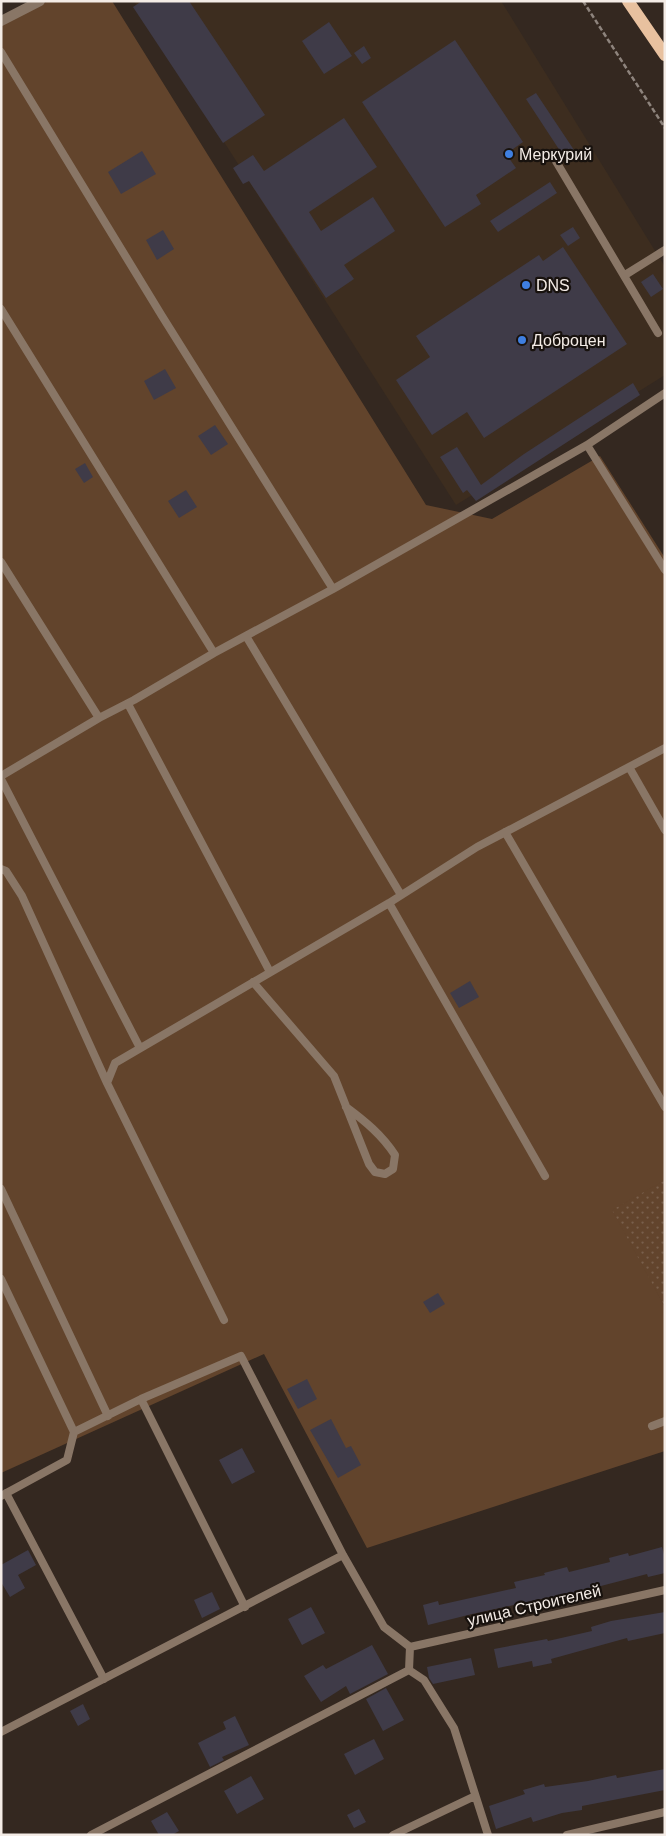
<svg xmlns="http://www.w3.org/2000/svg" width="666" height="1836" font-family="Arial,sans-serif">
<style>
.built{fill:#3d2d1f}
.grass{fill:url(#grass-dots)}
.garden{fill:#62442c}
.building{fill:#3f3b48}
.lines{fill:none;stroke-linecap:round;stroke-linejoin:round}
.path{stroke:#8e847d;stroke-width:2.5;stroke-dasharray:5 2.5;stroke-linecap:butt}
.service{stroke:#897666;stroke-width:8}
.minor{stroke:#897666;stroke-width:10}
.primary{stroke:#e8c19f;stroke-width:12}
.shop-dot{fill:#3f7fe0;stroke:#18120e;stroke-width:2}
.labels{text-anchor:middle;stroke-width:4.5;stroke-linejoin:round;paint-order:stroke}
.poi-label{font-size:16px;fill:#f4ece6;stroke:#18120e;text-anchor:start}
.street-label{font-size:16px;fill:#f4ece6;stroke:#18120e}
</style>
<defs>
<pattern id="grass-dots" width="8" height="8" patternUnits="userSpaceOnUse" patternTransform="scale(1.25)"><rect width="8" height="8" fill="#62442c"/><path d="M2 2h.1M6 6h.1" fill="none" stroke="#795f4b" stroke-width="1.8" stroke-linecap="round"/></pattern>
</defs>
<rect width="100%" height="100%" fill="#342820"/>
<path class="built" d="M134 1H501L665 267V375L456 505Z"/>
<path class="grass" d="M665 1170V1307L602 1203Z"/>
<path class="garden" d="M48 1H112L426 505 492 519 600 456 665 558V1180L612 1210 665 1307V1451L367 1548 264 1354 1 1473V24Z"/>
<path class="building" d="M142 1H189L265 115 223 143 133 7Z
M329 22 352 56 324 74 302 41Z
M455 40 523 142 506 154 516 168 476 195 481 204 445 227 362 102Z
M364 46 371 58 362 64 354 53Z
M536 93 574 150 564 157 526 99Z
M344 118 377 167 309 212 321 231 373 197 395 231 344 265 354 279 326 298 249 181 243 184 233 168 253 155 264 171Z
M142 151 156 174 121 194 108 172Z
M550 182 557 193 498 232 490 221Z
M573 227 580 238 568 246 560 235Z
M163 230 174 249 157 260 146 240Z
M563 247 627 344 484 438 467 412 432 435 396 380 430 357 416 336 539 255 543 261Z
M653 274 663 289 651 297 641 282Z
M165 369 176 388 154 400 144 381Z
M633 383 640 395 476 501 467 490 463 493 440 457 457 447 481 485 524 454Z
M215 425 228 444 211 455 198 436Z
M85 463 93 477 84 483 75 469Z
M186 490 197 507 179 518 168 501Z
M470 981 479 997 459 1008 450 993Z
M438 1293 445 1304 430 1313 423 1302Z
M307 1379 317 1399 298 1409 287 1389Z
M331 1419 346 1448 351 1446 361 1465 338 1478 310 1430Z
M242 1448 255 1472 232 1484 219 1460Z
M662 1547 665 1558V1573L648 1577 647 1574 551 1599V1597L472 1614 428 1625 423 1605 438 1601 439 1605 516 1588 514 1582 545 1575 544 1573 567 1567 569 1572 610 1562 609 1558 628 1553 629 1556Z
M28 1550 36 1565 18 1575 25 1588 10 1597 1 1582V1565Z
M212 1592 220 1609 202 1618 194 1600Z
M311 1607 325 1633 302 1645 288 1619Z
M665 1612V1633L628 1641 627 1638 551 1659 552 1663 533 1667 532 1661 498 1668 494 1649 547 1639 548 1641 592 1631 591 1627 611 1621Z
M372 1645 388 1674 350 1694 346 1686 321 1702 304 1676 323 1665 326 1669Z
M471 1658 475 1675 433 1684 429 1678 427 1667Z
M386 1688 404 1720 383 1731 366 1699Z
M83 1704 90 1719 78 1726 70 1711Z
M235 1716 249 1745 222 1757 224 1760 210 1767 198 1743 226 1729 223 1722Z
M374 1739 384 1759 355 1775 344 1754Z
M665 1769V1790L582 1806V1810L562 1813 533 1822 531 1817 496 1829 489 1806 525 1794 523 1790 544 1784 545 1787 588 1781 616 1775 617 1778Z
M251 1776 264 1799 237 1814 224 1791Z
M359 1809 366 1822 354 1828 347 1815Z
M167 1812 179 1831 172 1835H159L151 1821Z"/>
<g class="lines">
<path class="path" d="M583 1 665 128"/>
<path class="service" d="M1 52 162 316 333 589
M554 158 658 333
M625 275 665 250
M1 309 214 653
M587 445 665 570
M1 562 99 718
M246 636 401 895
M128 704 270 972
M629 767 665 830
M1 776 99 718 134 700 214 653 333 589 587 445 665 393
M1 779 140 1048
M505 832 665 1107
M1 869 6 871 22 896 107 1083
M389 903 545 1176
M253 982 334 1076 369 1164 375 1172 385 1174 393 1169 395 1155C382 1135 365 1121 346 1107
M1 1189 108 1416
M1 1279 74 1432
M224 1320 107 1083 115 1063 389 903 477 847 665 748
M141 1399 245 1607
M652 1426 665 1421
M6 1493 104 1679
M1 1496 67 1460 74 1432 141 1399 241 1356 343 1555 384 1627 410 1647 409 1670 424 1680 454 1728 488 1835
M410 1647 665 1590
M1 1732 343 1555
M91 1835 409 1670
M393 1835 475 1796
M567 1835 665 1812"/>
<path class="minor" d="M1 21 40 1"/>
<path class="primary" d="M628 1 665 55"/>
</g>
<g class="shop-dot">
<circle cx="509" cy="154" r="5"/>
<circle cx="526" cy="285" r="5"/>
<circle cx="522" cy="340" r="5"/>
</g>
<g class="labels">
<g class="poi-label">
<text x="519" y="160">Меркурий</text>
<text x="536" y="291">DNS</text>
<text x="532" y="346">Доброцен</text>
</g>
<g class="street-label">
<text transform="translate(534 1605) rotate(-13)" y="6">улица Строителей</text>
</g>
</g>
<rect width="666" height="1836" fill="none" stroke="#f4ece6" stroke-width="5"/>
</svg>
